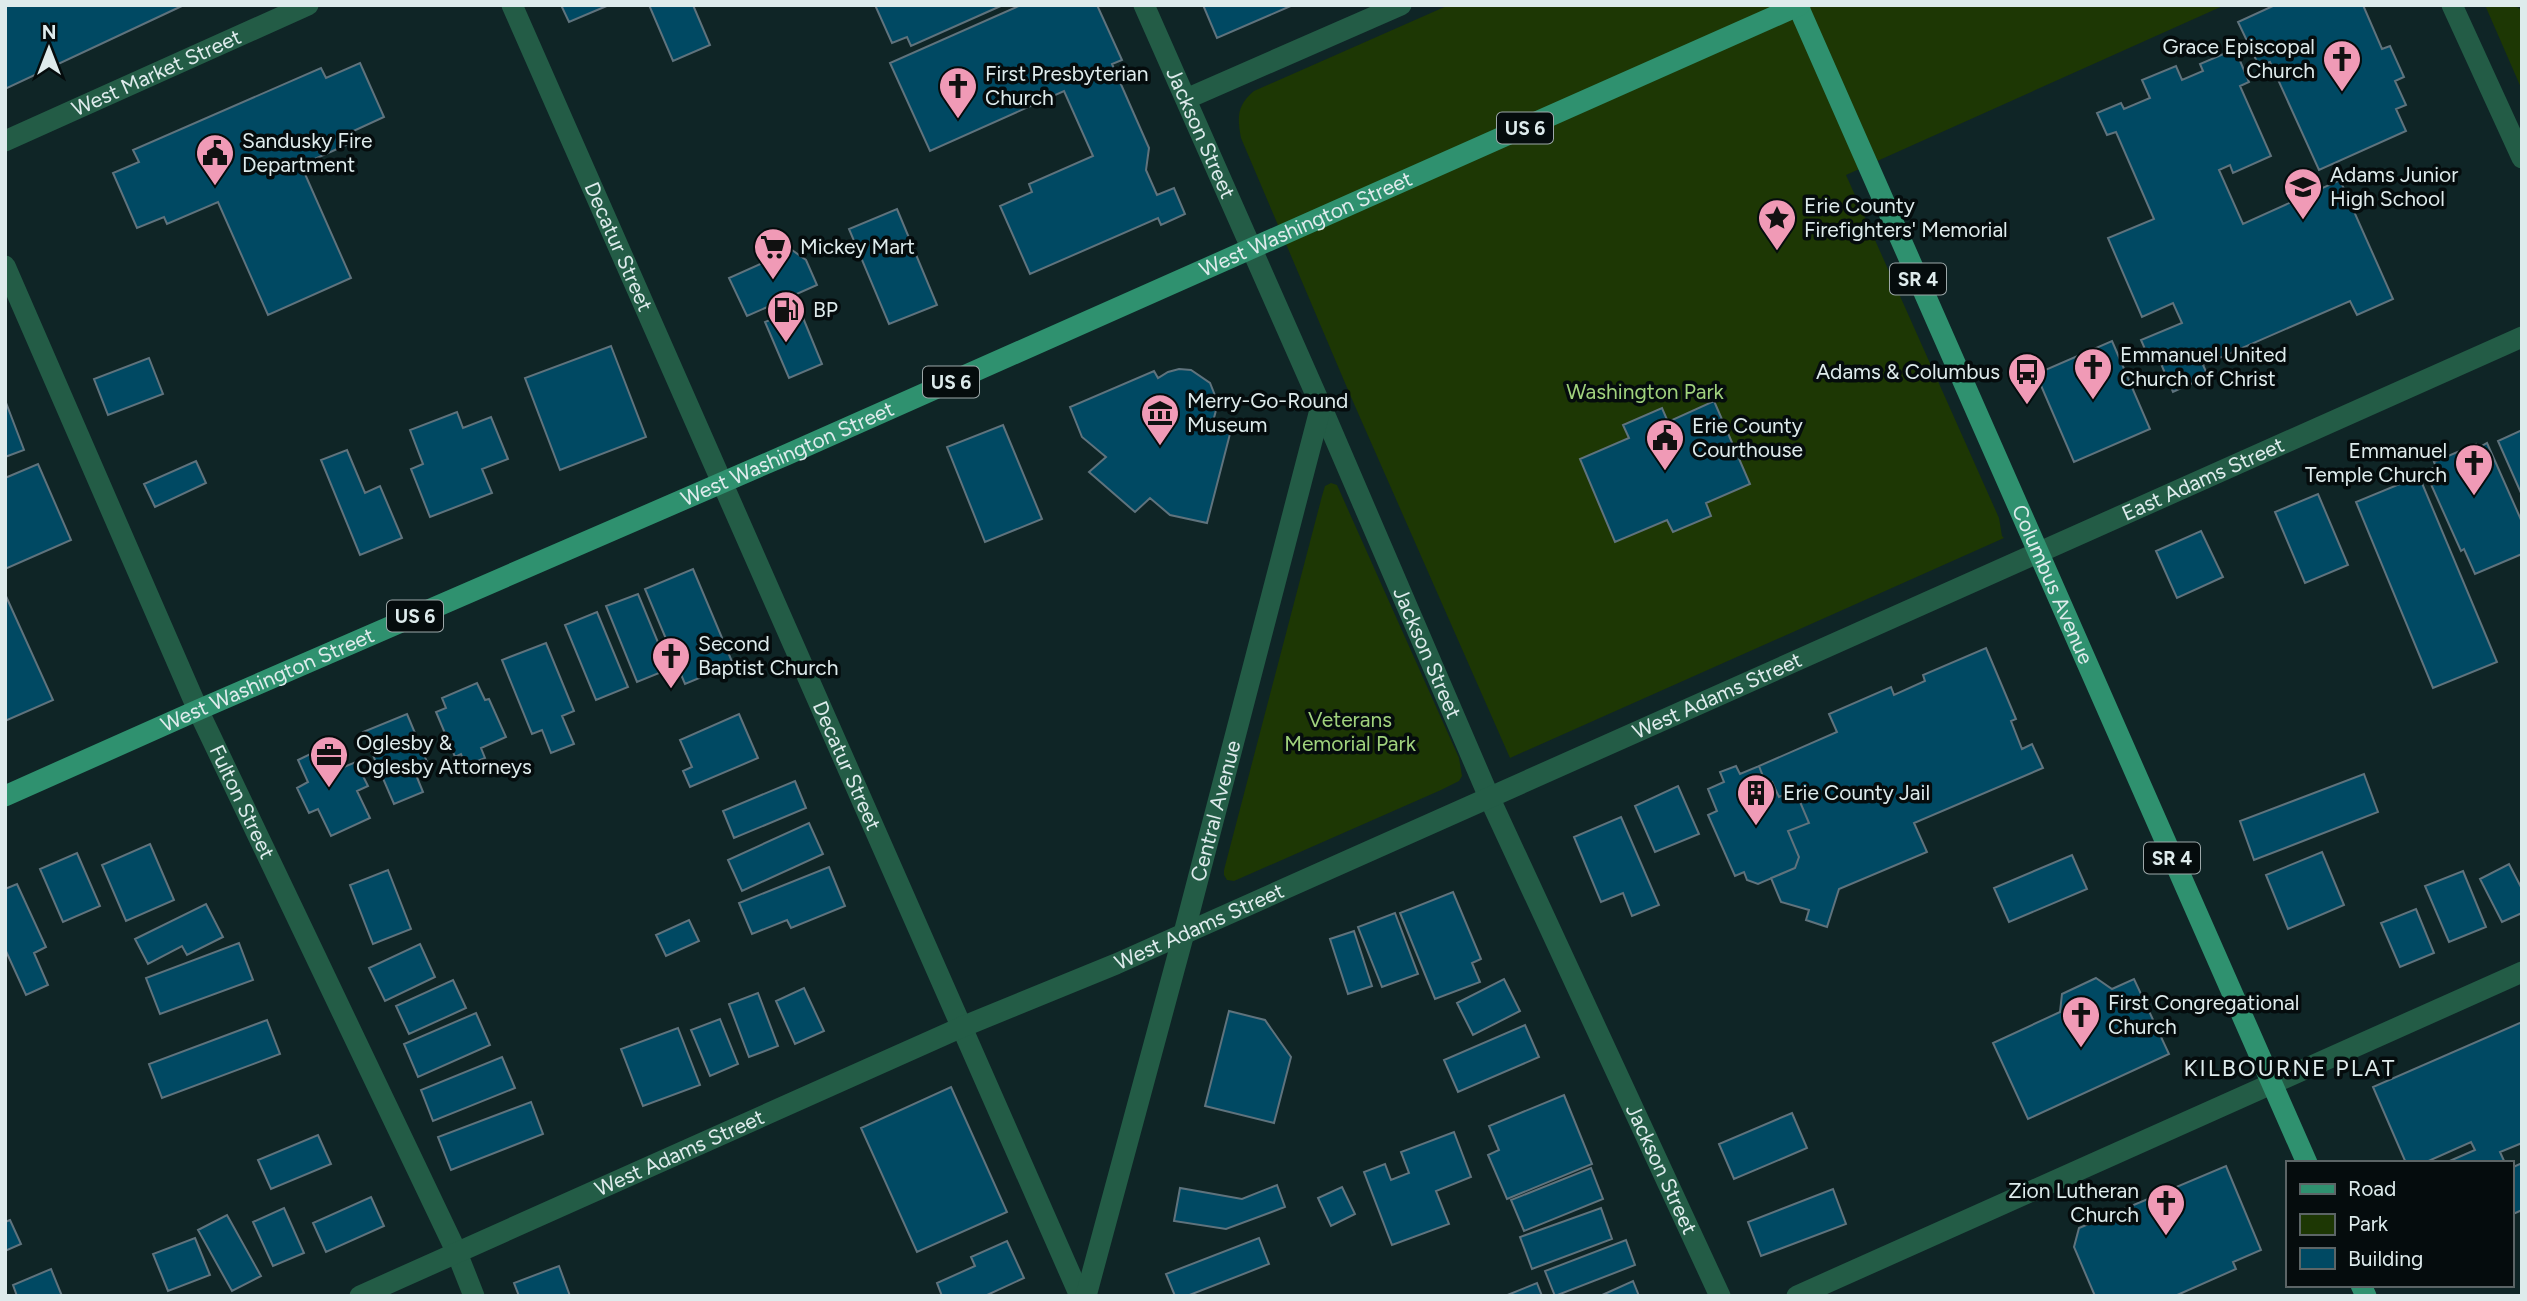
<svg xmlns="http://www.w3.org/2000/svg" width="2527" height="1301" font-family="Figtree,sans-serif">
<style>
.green{fill:#1d3704}
.building{fill:#004963;stroke:#5f737d;stroke-width:2}
.lines{fill:none;stroke-linecap:round;stroke-linejoin:round}
.minor{stroke:#235c46;stroke-width:21}
.tertiary{stroke:#235c46;stroke-width:21}
.primary{stroke:#2f916f;stroke-width:21}
.labels{text-anchor:middle;stroke-width:7;stroke-linejoin:round;paint-order:stroke}
.shield{fill:#050c0d;stroke:#9da8a9;stroke-width:2}
.shield-label{font-size:19px;font-weight:bold;fill:#deebec}
.poi-label{font-size:21px;fill:#deebec;stroke:#050c0d;text-anchor:start}
.street-label{font-size:21px;fill:#deebec;stroke:#050c0d}
.park-label{font-size:21px;fill:#a0d27d;stroke:#050c0d}
.neighbourhood-label{font-size:23px;letter-spacing:2px;fill:#deebec;stroke:#050c0d}
</style>
<rect width="100%" height="100%" fill="#0f2526"/>
<path class="green" d="M1449 5H2225L1846 175 1999 518 2002 536 2004 538 1510 758 1351 397 1241 138C1237 117 1237 105 1254 91Z
M2485 5H2513L2522 10V90Z
M1331 483 1337 485 1459 758 1462 776 1459 781 1441 790 1234 881 1227 880 1224 875V870L1322 496 1325 486Z"/>
<path class="building" d="M5 5H184L5 89Z
M561 5H609L569 22Z
M649 5H693L710 45 673 61Z
M875 5H1003L911 46 907 37 892 43Z
M1021 5H1097L1122 60 1112 64 1149 148 1146 170 1157 195 1174 188 1185 214 1161 225 1158 218 1030 274 1000 206 1032 192 1029 184 1093 156 1064 91 930 151 890 63Z
M1203 5H1293L1217 38Z
M2275 5H2363L2382 49 2390 46 2404 77 2395 81 2406 105 2396 109 2406 131 2319 170 2270 62 2259 66 2238 22Z
M2235 49 2249 82 2240 86 2271 156 2233 173 2230 165 2219 170 2243 224 2340 180 2393 299 2357 315 2350 301 2203 365 2208 376 2173 392 2156 352 2148 356 2141 340 2182 323 2173 303 2142 317 2108 238 2154 219 2116 132 2107 135 2097 113 2121 103 2124 109 2150 98 2142 80 2176 66 2182 80 2203 71 2200 64Z
M360 63 384 117 349 133 353 142 301 165 351 278 268 315 218 202 167 224 164 217 137 228 113 173 139 162 133 150 321 68 326 78Z
M897 209 937 305 889 324 849 229Z
M792 250 806 260 817 285 747 316 729 278Z
M799 308 822 364 789 378 765 322Z
M2112 341 2150 429 2074 462 2036 374Z
M611 346 646 437 560 470 525 378Z
M149 358 163 394 108 415 94 379Z
M1179 369 1191 370 1210 383 1218 403 1212 425 1231 430 1207 523 1170 515 1150 498 1135 512 1089 472 1106 457 1082 437 1070 407 1154 371 1158 378 1168 372Z
M5 400 24 450 5 457Z
M1714 401 1750 484 1706 503 1711 516 1673 532 1667 520 1615 542 1580 459 1629 438 1623 425 1662 408 1668 422Z
M457 412 463 428 491 417 508 459 482 469 492 493 430 517 411 469 423 464 410 430Z
M1003 425 1042 519 985 542 947 447Z
M2522 430V492L2521 493 2498 441Z
M2487 443 2522 522V554L2475 574 2464 549 2461 551 2425 471 2436 467 2434 462 2476 444 2478 448Z
M347 450 365 493 380 486 402 538 360 555 321 460Z
M196 461 206 483 155 507 144 484Z
M38 464 71 540 5 569V478Z
M2419 476 2497 662 2433 688 2356 502Z
M2318 494 2348 565 2305 583 2275 512Z
M2201 531 2223 577 2177 598 2156 551Z
M693 569 733 664 685 684 645 589Z
M5 594 53 700 5 721Z
M638 594 669 669 637 682 606 606Z
M597 612 628 687 596 700 565 625Z
M546 643 574 711 562 716 574 744 551 753 542 730 532 734 502 660Z
M1986 648 2016 719 2011 721 2022 749 2032 744 2043 768 1914 823 1927 852 1839 889 1827 927 1806 920 1809 910 1781 902 1771 878 1795 868 1799 857 1788 831 1809 823 1795 790 1779 797 1772 782 1766 784 1759 766 1837 732 1829 714 1891 687 1894 695 1925 681 1923 675Z
M477 683 485 700 489 699 506 737 481 748 485 758 466 766 461 754 455 757 436 712 446 708 442 698Z
M407 714 430 769 416 775 423 792 394 804 363 732Z
M739 714 758 758 690 787 683 771 692 767 680 740Z
M333 743 344 767 356 762 368 786 357 791 370 818 331 836 318 809 309 813 297 788 308 782 298 760Z
M1736 766 1740 774 1759 766 1766 784 1772 782 1779 797 1795 790 1809 823 1788 831 1799 857 1795 868 1758 884 1747 880 1744 872 1735 876 1708 815 1717 811 1708 789 1724 782 1720 772Z
M2364 774 2378 812 2254 860 2240 821Z
M795 781 806 808 734 838 723 811Z
M1678 786 1699 834 1655 852 1635 806Z
M1621 817 1659 905 1632 916 1623 893 1601 902 1574 837Z
M809 823 823 854 742 891 728 860Z
M150 844 174 900 126 921 102 865Z
M2322 852 2344 905 2288 929 2266 875Z
M77 853 100 906 63 922 40 869Z
M2072 855 2087 889 2009 922 1994 888Z
M2509 864 2522 889V913L2502 922 2480 879Z
M829 867 845 906 791 928 787 920 752 934 739 903Z
M388 870 411 929 373 944 350 885Z
M2463 871 2486 927 2449 942 2425 886Z
M17 884 46 947 34 953 48 985 26 995 5 949V889Z
M1453 892 1481 959 1472 963 1480 982 1435 999 1400 913Z
M206 904 223 937 187 955 182 946 148 964 135 939Z
M2416 909 2434 953 2400 967 2381 923Z
M1395 913 1418 974 1382 987 1358 927Z
M689 920 699 941 666 956 656 935Z
M1354 931 1372 986 1348 994 1330 939Z
M239 943 253 980 160 1014 146 978Z
M420 944 435 977 385 1001 369 968Z
M2096 978 2112 989 2134 979 2169 1054 2028 1119 1993 1043 2060 1012 2062 994Z
M1504 979 1520 1011 1473 1035 1457 1003Z
M453 980 466 1008 409 1034 396 1006Z
M804 988 824 1031 795 1044 776 1001Z
M758 993 778 1046 749 1057 729 1004Z
M1229 1011 1265 1020 1291 1057 1274 1123 1205 1106Z
M476 1013 490 1045 418 1077 404 1044Z
M720 1019 738 1064 710 1076 691 1030Z
M267 1020 280 1054 162 1098 149 1064Z
M2522 1022V1143L2500 1152 2505 1163H2445L2475 1150 2471 1142 2424 1163H2406L2373 1087Z
M1525 1025 1539 1057 1458 1092 1444 1060Z
M678 1028 700 1085 643 1106 621 1049Z
M502 1057 515 1088 433 1121 421 1090Z
M951 1087 1007 1212 917 1252 861 1128Z
M1564 1095 1592 1164 1507 1199 1488 1155 1499 1150 1489 1126Z
M531 1102 543 1134 451 1170 438 1137Z
M1792 1113 1807 1148 1734 1179 1719 1144Z
M1454 1132 1471 1177 1436 1191 1449 1224 1392 1245 1364 1172 1385 1164 1391 1180 1409 1173 1401 1152Z
M318 1135 331 1164 271 1189 258 1160Z
M2522 1163V1210L2511 1215V1168Z
M2226 1166 2261 1250 2233 1262 2236 1269 2175 1296H2095L2074 1247 2079 1228Z
M1591 1168 1603 1199 1524 1231 1511 1200Z
M1277 1185 1285 1207 1226 1229 1174 1221 1180 1188 1242 1199Z
M1342 1187 1355 1214 1331 1226 1318 1198Z
M1833 1189 1846 1224 1761 1256 1748 1222Z
M371 1197 384 1226 326 1252 313 1223Z
M284 1208 304 1253 273 1266 253 1222Z
M1601 1208 1612 1239 1532 1269 1520 1237Z
M227 1215 261 1276 232 1291 198 1230Z
M10 1220 21 1244 5 1251V1222Z
M195 1238 210 1275 168 1291 153 1254Z
M1259 1238 1269 1264 1187 1296H1175L1166 1274Z
M1626 1240 1635 1265 1555 1296 1545 1271Z
M1007 1241 1024 1278 985 1296H942L937 1283 975 1266 971 1257Z
M559 1266 570 1296H519L514 1283Z
M51 1269 62 1296H17L13 1285Z
M1633 1281 1639 1296H1600Z
M1537 1283 1542 1296H1505Z"/>
<g class="lines">
<g class="minor">
<path id="s1" d="M512 5 1080 1296"/>
<path d="M2452 5 2522 158"/>
<path id="s2" d="M5 141 308 5"/>
<path id="s3" d="M5 266 198 710 457 1253 474 1296"/>
<path d="M1797 1296 2522 972"/>
</g>
<g class="tertiary">
<path id="s4" d="M1144 5 1321 406 1489 797 1720 1296"/>
<path d="M1186 99 1401 5"/>
<path id="s5" d="M360 1296 962 1027 1116 964 2522 337"/>
<path id="s6" d="M1086 1296 1184 933 1321 406"/>
</g>
<g class="primary">
<path id="s7" d="M1798 6 2307 1163"/>
<path id="s8" d="M5 796 198 710 786 455 1800 5"/>
<path d="M2361 1285 2366 1296"/>
</g>
</g>
<defs>
<symbol id="church-pin" viewBox="-11 -11 22 30"><path d="M0 17L-7.5 6A9.5 9.5 0 1 1 7.5 6Z" fill="#f09ab6" stroke="#050c0d"/><path d="M-1.2-6h2.4v3.5h3.3v2.4h-3.3V6h-2.4V-.1h-3.3v-2.4h3.3Z" fill="#111"/></symbol>
<symbol id="civic-pin" viewBox="-11 -11 22 30"><path d="M0 17L-7.5 6A9.5 9.5 0 1 1 7.5 6Z" fill="#f09ab6" stroke="#050c0d"/><path d="M-.6-6.5H3V-4.5H.6V-3L4-1V1h2V6H-6V1h2V-1L-.6-3ZM-1.2 2.5V6h2.4V2.5Z" fill="#111"/></symbol>
<symbol id="school-pin" viewBox="-11 -11 22 30"><path d="M0 17L-7.5 6A9.5 9.5 0 1 1 7.5 6Z" fill="#f09ab6" stroke="#050c0d"/><path d="M0-5L7-2L0 1L-7-2ZM-4 1L0 2.5L4 1V4Q0 6-4 4Z" fill="#111"/></symbol>
<symbol id="sight-pin" viewBox="-11 -11 22 30"><path d="M0 17L-7.5 6A9.5 9.5 0 1 1 7.5 6Z" fill="#f09ab6" stroke="#050c0d"/><path d="M0-6L1.8-2.2L6-1.7L2.9 1.2L3.7 5.4L0 3.3L-3.7 5.4L-2.9 1.2L-6-1.7L-1.8-2.2Z" fill="#111"/></symbol>
<symbol id="supermarket-pin" viewBox="-11 -11 22 30"><path d="M0 17L-7.5 6A9.5 9.5 0 1 1 7.5 6Z" fill="#f09ab6" stroke="#050c0d"/><path d="M-6-5.5h2.5l.6 2H6L4.5 2H-2.5L-4.4-4H-6ZM-1.5 3.2a1.3 1.3 0 1 0 .1 0ZM3 3.2a1.3 1.3 0 1 0 .1 0Z" fill="#111"/></symbol>
<symbol id="fuel-pin" viewBox="-11 -11 22 30"><path d="M0 17L-7.5 6A9.5 9.5 0 1 1 7.5 6Z" fill="#f09ab6" stroke="#050c0d"/><path d="M-5.5-6h7V0h2V4h1.3V-2.5L3-4.5l.8-.8L6-3V5H2.5V1h-1V6h-7ZM-4.2-4.7v3.2H.2V-4.7Z" fill="#111"/></symbol>
<symbol id="bus-pin" viewBox="-11 -11 22 30"><path d="M0 17L-7.5 6A9.5 9.5 0 1 1 7.5 6Z" fill="#f09ab6" stroke="#050c0d"/><path d="M-5-6H5V4H4V6H2V4H-2V6H-4V4H-5ZM-3.5-4V0h7V-4ZM-3.5 1.2v1.5H-2V1.2ZM2 1.2v1.5H3.5V1.2Z" fill="#111"/></symbol>
<symbol id="museum-pin" viewBox="-11 -11 22 30"><path d="M0 17L-7.5 6A9.5 9.5 0 1 1 7.5 6Z" fill="#f09ab6" stroke="#050c0d"/><path d="M0-6L6-3V-2H-6V-3ZM-5-1h2V3h-2ZM-1-1h2V3h-2ZM3-1h2V3H3ZM-6 4H6V6H-6Z" fill="#111"/></symbol>
<symbol id="office-pin" viewBox="-11 -11 22 30"><path d="M0 17L-7.5 6A9.5 9.5 0 1 1 7.5 6Z" fill="#f09ab6" stroke="#050c0d"/><path d="M-6-3h4V-5.5h4V-3h4V5H-6ZM-1-4.5V-3h2v-1.5ZM-6 0V1H6V0Z" fill="#111"/></symbol>
<symbol id="building-pin" viewBox="-11 -11 22 30"><path d="M0 17L-7.5 6A9.5 9.5 0 1 1 7.5 6Z" fill="#f09ab6" stroke="#050c0d"/><path d="M-4-6H4V6H1V3H-1V6H-4ZM-2.5-4.3h1.7v1.8h-1.7ZM.8-4.3h1.7v1.8H.8ZM-2.5-1h1.7V.8h-1.7ZM.8-1h1.7V.8H.8Z" fill="#111"/></symbol>
</defs>
<g fill-rule="evenodd">
<use href="#church-pin" x="2320" y="37" width="44" height="60"/>
<use href="#church-pin" x="936" y="64" width="44" height="60"/>
<use href="#civic-pin" x="193" y="131" width="44" height="60"/>
<use href="#school-pin" x="2281" y="165" width="44" height="60"/>
<use href="#sight-pin" x="1755" y="196" width="44" height="60"/>
<use href="#supermarket-pin" x="751" y="225" width="44" height="60"/>
<use href="#fuel-pin" x="764" y="288" width="44" height="60"/>
<use href="#church-pin" x="2071" y="345" width="44" height="60"/>
<use href="#bus-pin" x="2005" y="350" width="44" height="60"/>
<use href="#museum-pin" x="1138" y="391" width="44" height="60"/>
<use href="#civic-pin" x="1643" y="416" width="44" height="60"/>
<use href="#church-pin" x="2452" y="441" width="44" height="60"/>
<use href="#church-pin" x="649" y="634" width="44" height="60"/>
<use href="#office-pin" x="307" y="733" width="44" height="60"/>
<use href="#building-pin" x="1734" y="771" width="44" height="60"/>
<use href="#church-pin" x="2059" y="993" width="44" height="60"/>
<use href="#church-pin" x="2144" y="1181" width="44" height="60"/>
</g>
<g class="labels">
<g class="shield">
<rect x="1497" y="112.5" width="56" height="31" rx="5"/>
<rect x="1890" y="263.5" width="56" height="31" rx="5"/>
<rect x="923" y="366.5" width="56" height="31" rx="5"/>
<rect x="387" y="600.5" width="56" height="31" rx="5"/>
<rect x="2144" y="842.5" width="56" height="31" rx="5"/>
</g>
<g class="shield-label">
<text x="1525" y="135">US 6</text>
<text x="1918" y="286">SR 4</text>
<text x="951" y="389">US 6</text>
<text x="415" y="623">US 6</text>
<text x="2172" y="865">SR 4</text>
</g>
<g class="poi-label">
<text x="2315" y="54" text-anchor="end">Grace Episcopal<tspan x="2315" dy="24">Church</tspan></text>
<text x="985" y="81">First Presbyterian<tspan x="985" dy="24">Church</tspan></text>
<text x="242" y="148">Sandusky Fire<tspan x="242" dy="24">Department</tspan></text>
<text x="2330" y="182">Adams Junior<tspan x="2330" dy="24">High School</tspan></text>
<text x="1804" y="213">Erie County<tspan x="1804" dy="24">Firefighters' Memorial</tspan></text>
<text x="800" y="254">Mickey Mart</text>
<text x="813" y="317">BP</text>
<text x="2120" y="362">Emmanuel United<tspan x="2120" dy="24">Church of Christ</tspan></text>
<text x="2000" y="379" text-anchor="end">Adams &amp; Columbus</text>
<text x="1187" y="408">Merry-Go-Round<tspan x="1187" dy="24">Museum</tspan></text>
<text x="1692" y="433">Erie County<tspan x="1692" dy="24">Courthouse</tspan></text>
<text x="2447" y="458" text-anchor="end">Emmanuel<tspan x="2447" dy="24">Temple Church</tspan></text>
<text x="698" y="651">Second<tspan x="698" dy="24">Baptist Church</tspan></text>
<text x="356" y="750">Oglesby &amp;<tspan x="356" dy="24">Oglesby Attorneys</tspan></text>
<text x="1783" y="800">Erie County Jail</text>
<text x="2108" y="1010">First Congregational<tspan x="2108" dy="24">Church</tspan></text>
<text x="2139" y="1198" text-anchor="end">Zion Lutheran<tspan x="2139" dy="24">Church</tspan></text>
</g>
<g class="street-label">
<text dy="7" stroke="none"><textPath href="#s2" startOffset="166">West Market Street</textPath></text>
<text dy="7" stroke="none"><textPath href="#s4" startOffset="140">Jackson Street</textPath></text>
<text dy="7" stroke="none"><textPath href="#s8" startOffset="1421">West Washington Street</textPath></text>
<text dy="7" stroke="none"><textPath href="#s1" startOffset="264">Decatur Street</textPath></text>
<text dy="7" stroke="none"><textPath href="#s8" startOffset="854">West Washington Street</textPath></text>
<text dy="7" stroke="none"><textPath href="#s5" startOffset="2016">East Adams Street</textPath></text>
<text dy="7" stroke="none"><textPath href="#s7" startOffset="632">Columbus Avenue</textPath></text>
<text dy="7" stroke="none"><textPath href="#s4" startOffset="707">Jackson Street</textPath></text>
<text dy="7" stroke="none"><textPath href="#s8" startOffset="287">West Washington Street</textPath></text>
<text dy="7" stroke="none"><textPath href="#s5" startOffset="1484">West Adams Street</textPath></text>
<text dy="7" stroke="none"><textPath href="#s1" startOffset="831">Decatur Street</textPath></text>
<text dy="7" stroke="none"><textPath href="#s3" startOffset="586">Fulton Street</textPath></text>
<text dy="7" stroke="none"><textPath href="#s6" startOffset="502">Central Avenue</textPath></text>
<text dy="7" stroke="none"><textPath href="#s5" startOffset="917">West Adams Street</textPath></text>
<text dy="7" stroke="none"><textPath href="#s5" startOffset="350">West Adams Street</textPath></text>
<text dy="7" stroke="none"><textPath href="#s4" startOffset="1274">Jackson Street</textPath></text>
</g>
<g class="park-label">
<text x="1645" y="399">Washington Park</text>
<text x="1350" y="727">Veterans<tspan x="1350" dy="24">Memorial Park</tspan></text>
</g>
<g class="neighbourhood-label">
<text x="2290" y="1076">KILBOURNE PLAT</text>
</g>
</g>
<rect width="2527" height="1301" fill="none" stroke="#deebec" stroke-width="14"/>
<rect x="2286" y="1161" width="228" height="126" fill="#050c0d" stroke="#5c6566" stroke-width="2"/>
<rect x="2300" y="1184" width="35" height="10" fill="#2f916f" stroke="#5c6566" stroke-width="2"/>
<text x="2348" y="1196" font-size="21" fill="#deebec">Road</text>
<rect x="2300" y="1214" width="35" height="21" fill="#1d3704" stroke="#5c6566" stroke-width="2"/>
<text x="2348" y="1231" font-size="21" fill="#deebec">Park</text>
<rect x="2300" y="1248" width="35" height="21" fill="#004963" stroke="#5c6566" stroke-width="2"/>
<text x="2348" y="1266" font-size="21" fill="#deebec">Building</text>
<g transform="translate(49 49)" stroke="#050c0d" stroke-width="5" paint-order="stroke">
<path d="M0-5L12 26L0 18L-12 26Z" fill="#deebec"/>
<text y="-10" font-size="19" font-weight="bold" text-anchor="middle" fill="#deebec">N</text>
</g>
</svg>
